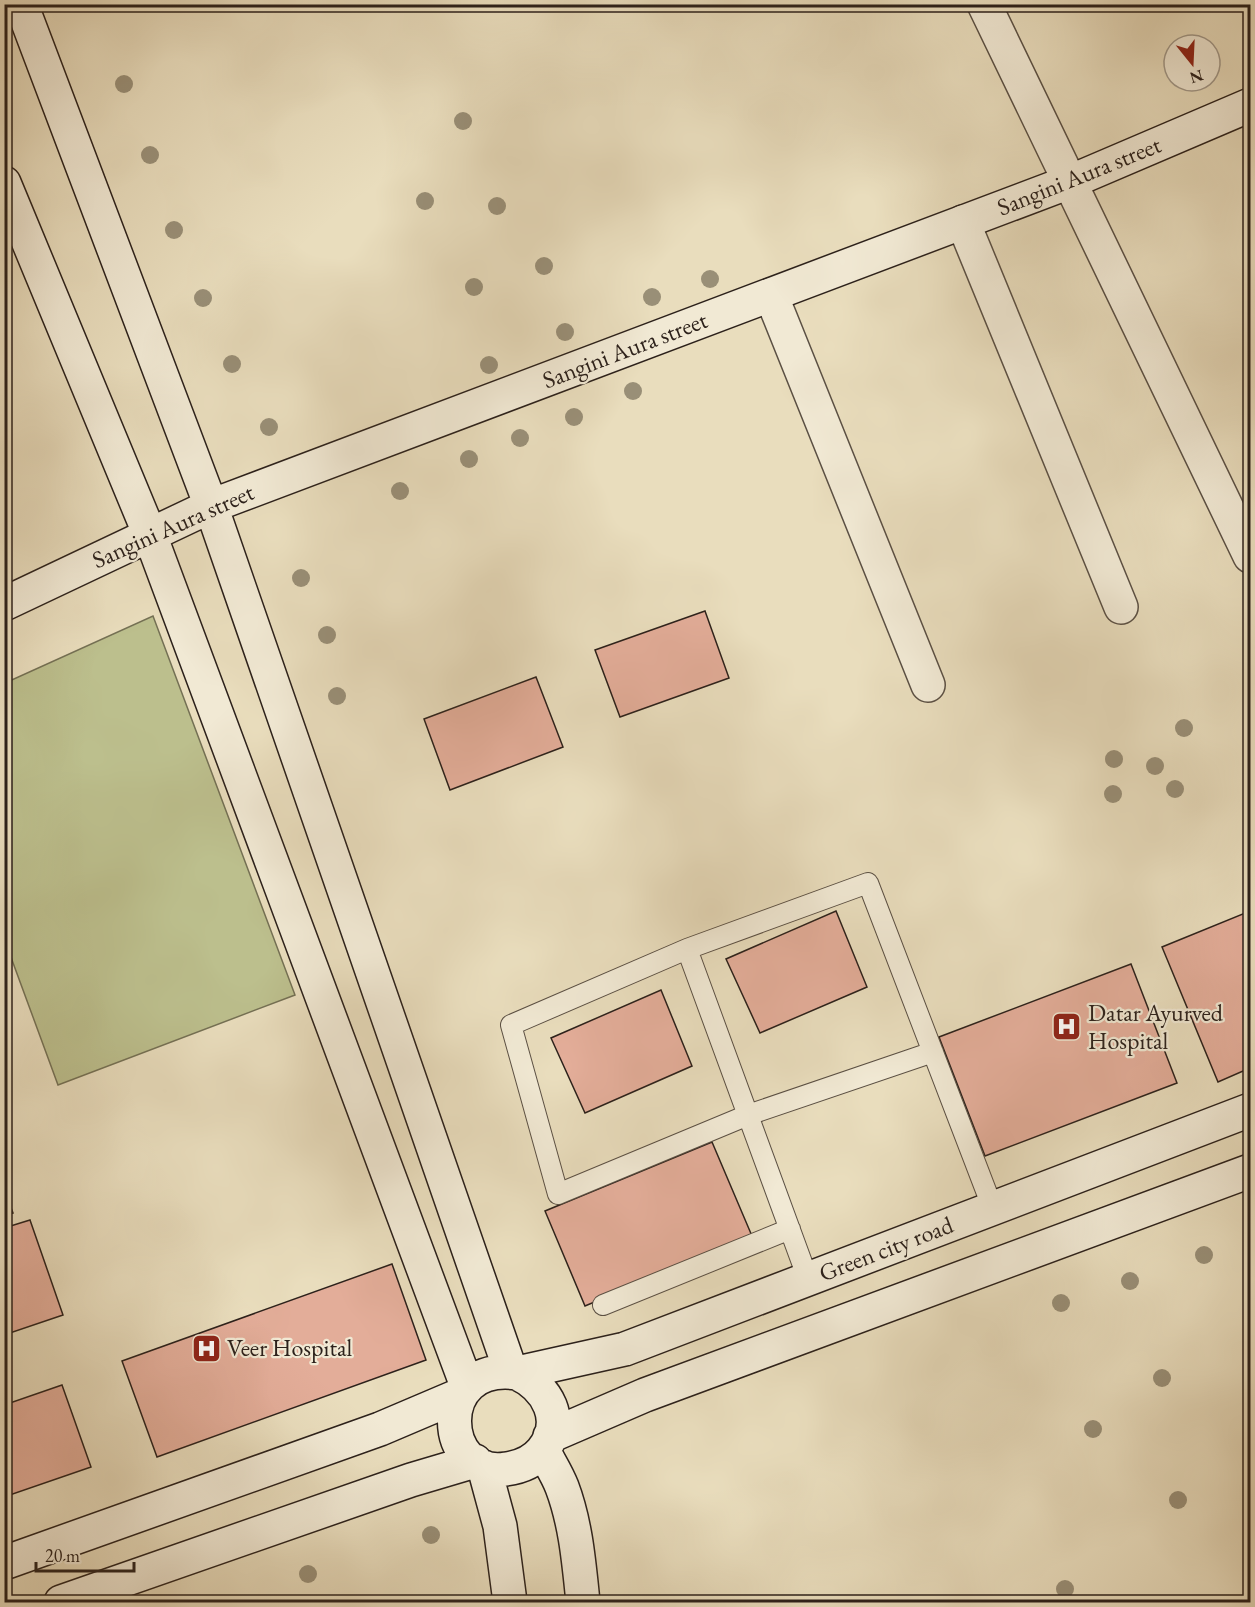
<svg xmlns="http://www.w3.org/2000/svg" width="1255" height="1607" font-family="'EB Garamond',serif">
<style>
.green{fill:#bcbf8d;stroke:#747054;stroke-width:1.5}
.building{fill:#e3ad99;stroke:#2c211b;stroke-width:1.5}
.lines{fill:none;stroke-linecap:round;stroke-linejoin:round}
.lane-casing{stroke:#5b5044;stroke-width:22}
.street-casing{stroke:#5b5044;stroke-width:36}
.secondary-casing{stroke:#2c211b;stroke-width:36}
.lane{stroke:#f1e9d4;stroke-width:20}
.street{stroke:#f1e9d4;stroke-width:33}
.secondary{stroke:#f1e9d4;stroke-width:33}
.tree{fill:#998f77}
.labels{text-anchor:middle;stroke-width:4.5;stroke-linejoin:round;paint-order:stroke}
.street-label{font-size:24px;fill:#2c211b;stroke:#f1e9d4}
.poi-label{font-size:24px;fill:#2c211b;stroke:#f1e9d4;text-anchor:start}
</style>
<rect width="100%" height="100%" fill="#e9ddbd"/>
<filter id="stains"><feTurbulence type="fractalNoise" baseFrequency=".00333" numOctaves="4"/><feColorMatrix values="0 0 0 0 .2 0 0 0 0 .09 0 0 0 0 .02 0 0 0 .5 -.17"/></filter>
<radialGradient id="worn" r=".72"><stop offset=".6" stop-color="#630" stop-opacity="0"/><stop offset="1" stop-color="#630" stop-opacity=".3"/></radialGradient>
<path class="green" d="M153 616 295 995 58 1085 5 941V683Z"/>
<path class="building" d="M705 611 729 678 620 717 595 650Z
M536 677 563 747 450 790 424 719Z
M836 911 867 987 760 1033 726 959Z
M1250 911V1068L1218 1082 1162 947Z
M1131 964 1177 1083 985 1156 939 1037Z
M661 990 692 1066 585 1113 551 1038Z
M712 1142 752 1236 585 1306 545 1211Z
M4 1189 13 1213 4 1216Z
M30 1220 63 1315 4 1335V1228Z
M392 1264 426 1360 157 1457 122 1361Z
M62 1385 91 1467 4 1497V1405Z"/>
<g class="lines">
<defs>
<path id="lane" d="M687 949 511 1025 558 1194 748 1115 933 1052
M808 1279 687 949 868 883 993 1209
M603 1305 790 1229"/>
<path id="street" d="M984 4 1250 556
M963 222 1121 607
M771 295 928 685"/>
<path id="secondary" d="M21 4 211 506 511 1372
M4 183 150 535 467 1386
M4 604 211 506 1072 181 1250 105
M517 1373C547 1387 567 1421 542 1451 533 1462 521 1467 506 1469 440 1480 431 1361 517 1373L625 1349 1250 1110
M550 1436 645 1395 1250 1171
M543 1450C549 1462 557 1474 562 1487 576 1524 579 1564 583 1602
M484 1467 500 1526 510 1602
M4 1563 380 1429 460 1395
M61 1602 411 1480 475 1461"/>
</defs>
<use href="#lane" class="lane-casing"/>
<use href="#street" class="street-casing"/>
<use href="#secondary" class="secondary-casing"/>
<use href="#lane" class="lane"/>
<use href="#street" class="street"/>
<use href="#secondary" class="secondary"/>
</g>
<g class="tree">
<circle cx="124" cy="84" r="9"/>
<circle cx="463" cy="121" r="9"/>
<circle cx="150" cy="155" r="9"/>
<circle cx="425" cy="201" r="9"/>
<circle cx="497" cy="206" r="9"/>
<circle cx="174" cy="230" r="9"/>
<circle cx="544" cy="266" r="9"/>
<circle cx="710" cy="279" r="9"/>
<circle cx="474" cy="287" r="9"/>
<circle cx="652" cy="297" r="9"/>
<circle cx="203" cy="298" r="9"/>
<circle cx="565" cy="332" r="9"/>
<circle cx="232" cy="364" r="9"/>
<circle cx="489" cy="365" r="9"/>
<circle cx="633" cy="391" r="9"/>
<circle cx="574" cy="417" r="9"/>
<circle cx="269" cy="427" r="9"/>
<circle cx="520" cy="438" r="9"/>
<circle cx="469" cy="459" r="9"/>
<circle cx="400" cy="491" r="9"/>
<circle cx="301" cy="578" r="9"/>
<circle cx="327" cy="635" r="9"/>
<circle cx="337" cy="696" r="9"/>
<circle cx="1184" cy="728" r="9"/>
<circle cx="1114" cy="759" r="9"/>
<circle cx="1155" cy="766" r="9"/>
<circle cx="1175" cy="789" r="9"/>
<circle cx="1113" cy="794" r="9"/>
<circle cx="1204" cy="1255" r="9"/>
<circle cx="1130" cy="1281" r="9"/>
<circle cx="1061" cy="1303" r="9"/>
<circle cx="1162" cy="1378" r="9"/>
<circle cx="1093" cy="1429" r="9"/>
<circle cx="1178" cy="1500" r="9"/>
<circle cx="431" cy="1535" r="9"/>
<circle cx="308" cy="1574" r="9"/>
<circle cx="1065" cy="1589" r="9"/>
</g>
<defs>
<symbol id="hospital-square" viewBox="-11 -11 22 22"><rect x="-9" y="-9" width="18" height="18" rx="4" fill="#8f2418" stroke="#f1e9d4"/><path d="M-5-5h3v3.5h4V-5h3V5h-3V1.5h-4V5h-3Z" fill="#fff"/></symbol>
</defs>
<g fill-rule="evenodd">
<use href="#hospital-square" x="1050" y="1010" width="33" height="33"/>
<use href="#hospital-square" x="190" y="1332" width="33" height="33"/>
</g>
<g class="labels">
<g class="street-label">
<text transform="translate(1079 176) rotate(-22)" y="8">Sangini Aura street</text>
<text transform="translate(625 350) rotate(-21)" y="8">Sangini Aura street</text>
<text transform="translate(173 526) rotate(-24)" y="8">Sangini Aura street</text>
<text transform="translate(886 1249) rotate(-21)" y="8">Green city road</text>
</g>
<g class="poi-label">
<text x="1088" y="1021">Datar Ayurved<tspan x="1088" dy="28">Hospital</tspan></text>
<text x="227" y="1356">Veer Hospital</text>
</g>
</g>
<rect width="1255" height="1607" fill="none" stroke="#e9ddbd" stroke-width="24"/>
<rect x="6" y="6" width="1243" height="1595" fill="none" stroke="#2c211b" stroke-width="3"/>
<rect x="12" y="12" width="1231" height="1583" fill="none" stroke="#2c211b" stroke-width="1.5"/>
<g transform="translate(1192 63) rotate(162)"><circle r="28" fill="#f1e9d4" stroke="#a2998a" stroke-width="1.5"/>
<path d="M0-4.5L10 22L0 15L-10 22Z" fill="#8f2418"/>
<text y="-9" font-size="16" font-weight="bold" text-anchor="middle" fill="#2c211b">N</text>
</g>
<path d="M36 1562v9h98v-9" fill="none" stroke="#2c211b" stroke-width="3"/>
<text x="45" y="1562" font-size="18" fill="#2c211b" stroke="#f1e9d4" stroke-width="4.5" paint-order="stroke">20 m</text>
<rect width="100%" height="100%" filter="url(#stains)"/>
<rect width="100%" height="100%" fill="url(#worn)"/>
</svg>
